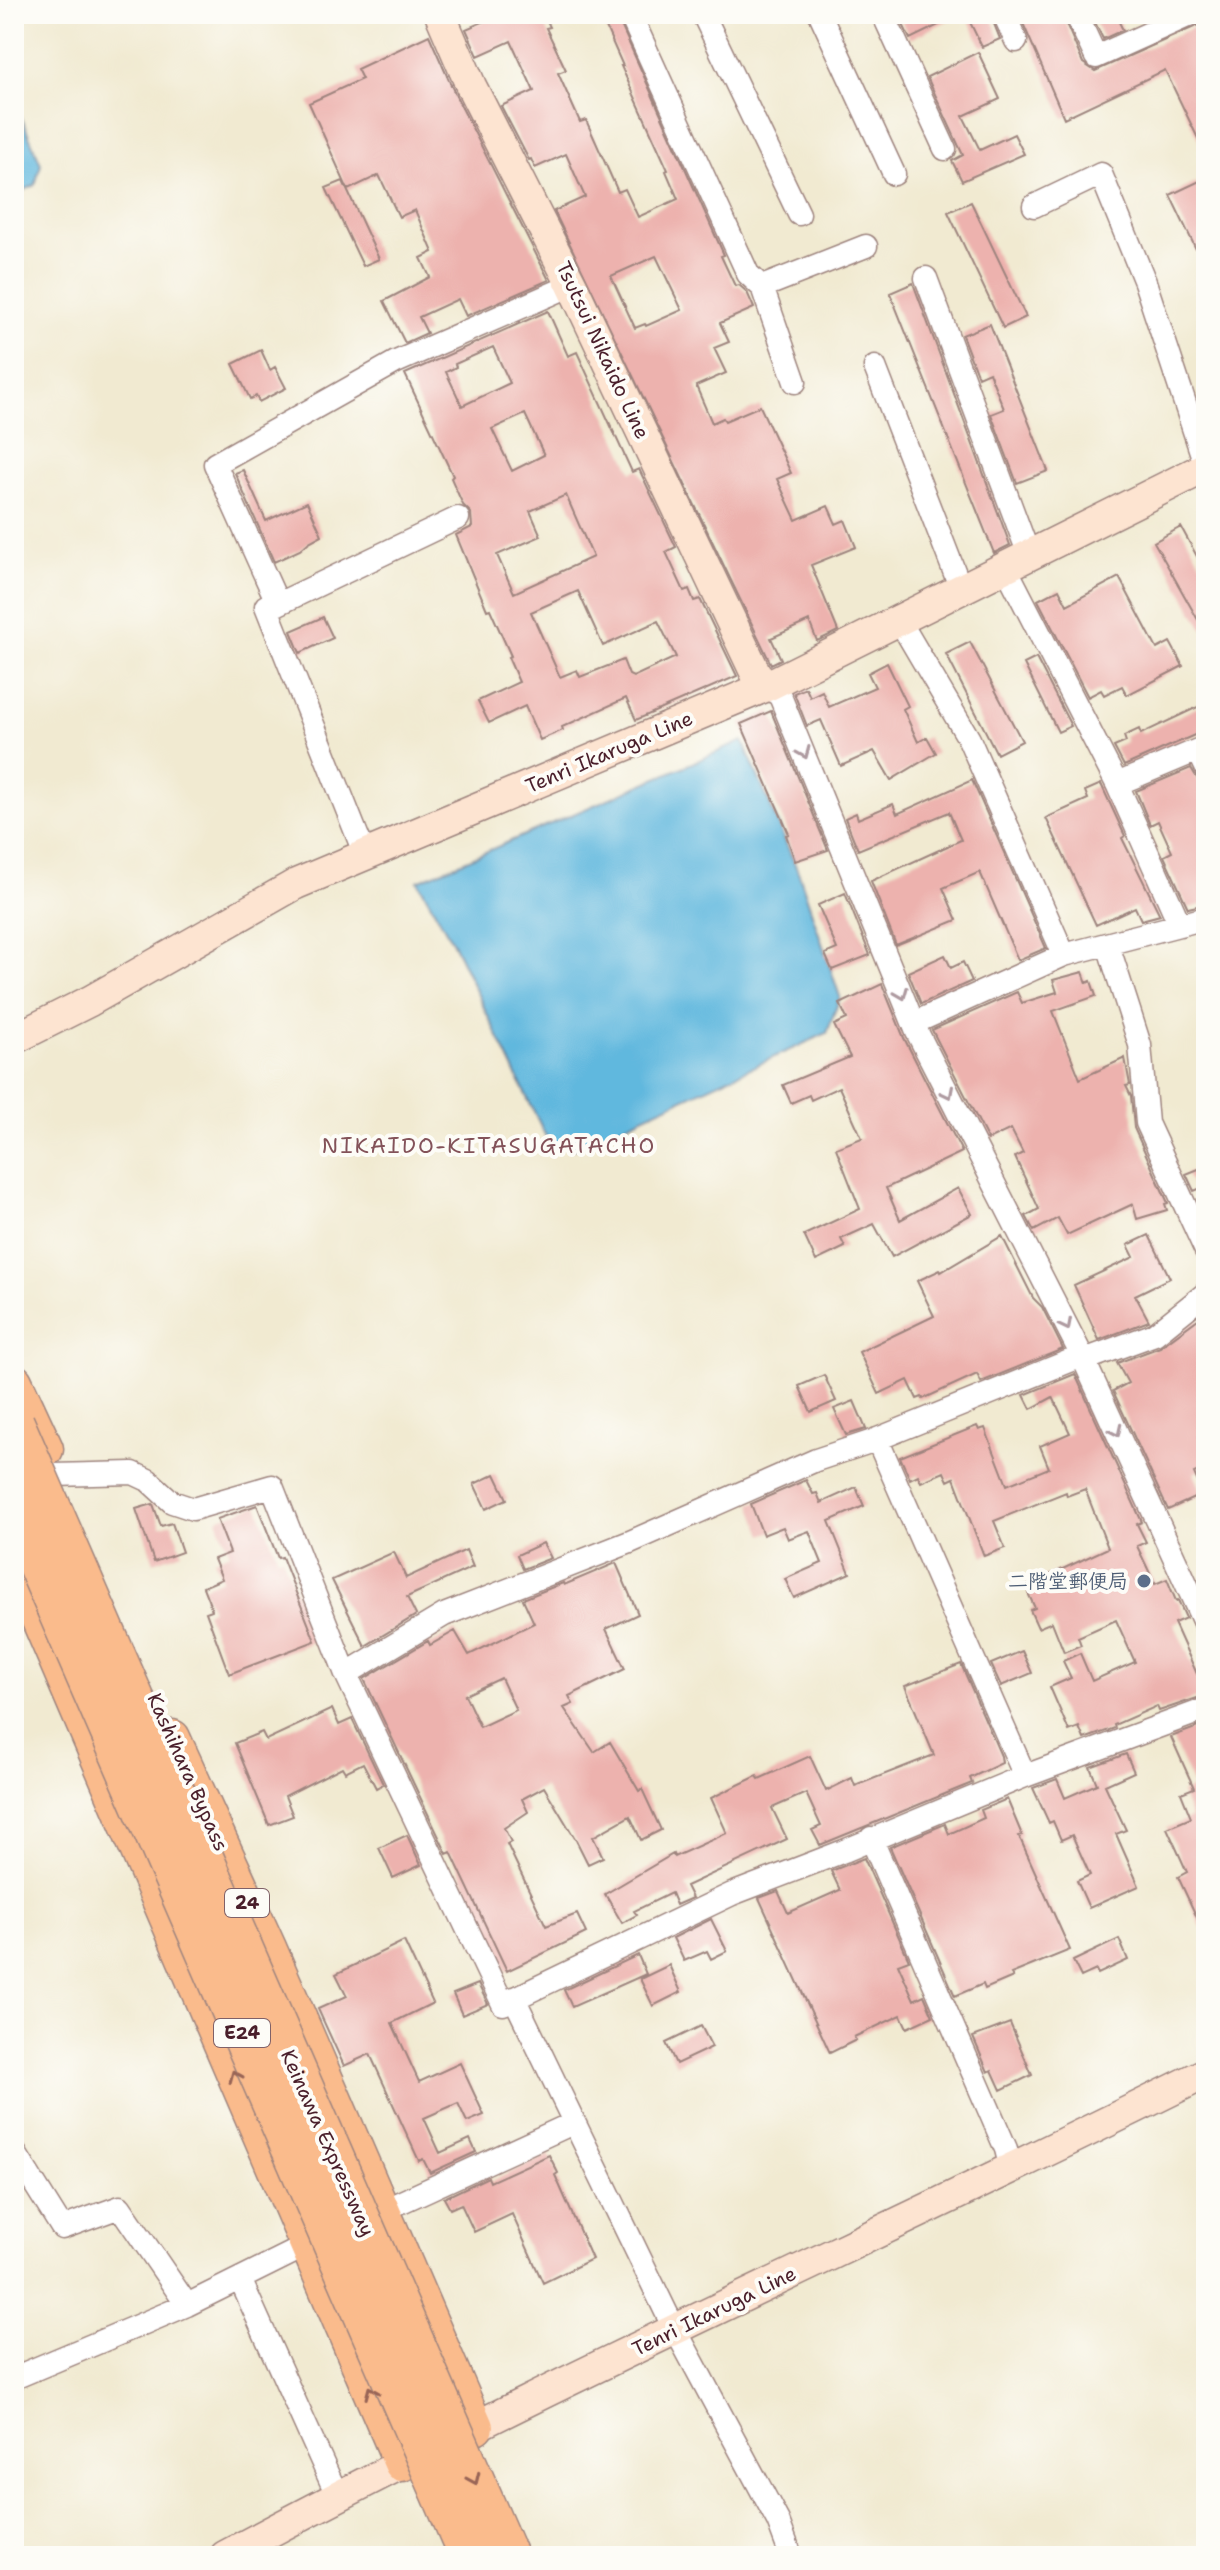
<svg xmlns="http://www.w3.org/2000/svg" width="1220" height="2570" font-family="'Shantell Sans','Klee One',sans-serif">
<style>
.water{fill:#61b8de;stroke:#566c84;stroke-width:2}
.building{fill:#edb2ae;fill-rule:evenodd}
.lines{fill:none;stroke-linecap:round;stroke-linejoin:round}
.minor-casing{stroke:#9e847e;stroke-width:25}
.secondary-casing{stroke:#9e847e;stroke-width:33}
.trunk-casing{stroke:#9e847e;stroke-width:39}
.minor{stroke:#fff;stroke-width:22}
.secondary{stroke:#fde4d1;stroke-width:30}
.trunk{stroke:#fabb8c;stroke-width:36}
.motorway-bridge-casing{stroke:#9e847e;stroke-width:43;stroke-linecap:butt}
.motorway-bridge{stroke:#fabb8c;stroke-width:40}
.oneway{stroke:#ae9aa0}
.oneway2{stroke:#996557}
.service-dot{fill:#5c6f8a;stroke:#fdfcf7;stroke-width:3}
.labels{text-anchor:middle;stroke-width:8;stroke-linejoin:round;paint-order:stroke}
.shield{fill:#fdfcf7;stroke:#806168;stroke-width:2}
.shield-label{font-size:18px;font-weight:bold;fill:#4a1f2b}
.street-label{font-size:20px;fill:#4a1f2b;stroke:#fdfcf7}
.service-label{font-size:20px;font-weight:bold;fill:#4e5e75;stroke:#fdfcf7;text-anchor:end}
.neighbourhood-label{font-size:22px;letter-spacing:2px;fill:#835259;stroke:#fdfcf7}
</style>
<rect width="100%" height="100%" fill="#fdfcf7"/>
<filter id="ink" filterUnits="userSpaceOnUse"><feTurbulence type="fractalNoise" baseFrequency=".0125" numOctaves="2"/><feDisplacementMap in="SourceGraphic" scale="16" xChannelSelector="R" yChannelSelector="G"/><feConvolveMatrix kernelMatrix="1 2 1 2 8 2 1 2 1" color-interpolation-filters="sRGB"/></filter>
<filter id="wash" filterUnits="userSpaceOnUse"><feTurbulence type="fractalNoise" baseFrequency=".006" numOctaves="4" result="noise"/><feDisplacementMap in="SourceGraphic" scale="32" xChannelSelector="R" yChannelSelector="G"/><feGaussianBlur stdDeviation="1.8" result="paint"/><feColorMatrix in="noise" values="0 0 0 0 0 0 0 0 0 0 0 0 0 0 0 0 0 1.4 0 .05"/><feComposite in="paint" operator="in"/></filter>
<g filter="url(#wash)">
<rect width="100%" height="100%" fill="#f1ead1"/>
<path class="water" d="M14 100 41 164 35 185 14 195Z
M743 741 799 874 840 997 827 1033 573 1149 549 1143 452 941 418 881Z"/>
<g id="blocks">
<path class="building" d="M501 14H544L550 27 546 28 566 70 558 73 580 122 586 120 618 192 625 189 638 217 678 199 666 171 668 170 621 66H623L600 14H616L724 255 721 256 735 286 739 285 747 292 754 308 720 323 729 342 714 348 726 373 696 386 712 423 723 418 725 421 760 406 791 473 777 479 796 520 828 506 836 524 845 520 856 547 811 565 838 631 817 641 809 621 771 638 781 659 771 664 554 211 585 197 566 154 535 168 531 159 529 160 501 106 534 91 511 41 478 56 466 29ZM656 256 682 310 646 326 645 324 635 328 611 276Z
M898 14H961L910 39Z
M966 14H990L1000 39 982 47Z
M1019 14H1062L1083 63 1095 71 1201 24 1206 35V155L1165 70 1064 118Z
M1091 14H1115L1123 30 1103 39Z
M429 35 455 94 549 280 466 316 458 299 419 317 427 333 405 343 384 301 430 277 421 258 433 252 415 210 399 217 379 175 348 190 309 103 362 79 357 69Z
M978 52 1000 99 963 116 980 150 1014 134 1024 154 962 181 952 161 963 155 927 77Z
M1206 178V270L1170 195Z
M343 181 379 259 363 266 326 188Z
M971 202 1026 317 1003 328 948 212Z
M913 283 1010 545 994 553 890 293Z
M548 311 568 356 577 352 632 472 639 469 676 547 666 552 684 591 689 589 694 601 700 599 737 676 636 720 626 698 562 727 563 730 540 740 525 706 489 723 478 701 519 682 508 657 511 656 490 609 487 610 456 535 472 527 471 513 463 505 451 478 453 476 405 374ZM493 347 510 383 462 406 446 372 456 367 455 364ZM525 414 544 455 512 471 492 429ZM566 495 593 557 514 593 497 555 541 536 530 511ZM578 591 603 646 658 621 676 657 633 677 629 675 623 660 580 677 577 670 560 677 531 612Z
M990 324 1048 471 1017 483 991 414 1004 409 989 372 978 377 962 335Z
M261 350 270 370 275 367 286 388 259 402 256 396 250 399 233 364Z
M243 470 266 521 307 502 322 535 309 542 300 550 274 562 235 473Z
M1181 527 1200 562 1206 559V634L1154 542Z
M1119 577 1157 649 1170 642 1183 666 1127 695 1122 686 1104 695 1101 690 1088 697 1038 600 1059 589 1067 605Z
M323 617 333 638 300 653 291 631Z
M970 642 1022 741 997 754 946 654Z
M1036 658 1071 726 1058 732 1024 664Z
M887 663 908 706 903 709 918 742 927 737 936 753 891 780 874 751 841 766 821 720 807 726 794 693 806 688 810 697 822 691 829 707 875 687 868 673Z
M1206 703V730L1124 766 1114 747 1126 742 1124 736 1139 729 1141 734Z
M771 711 828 850 795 861 786 835 789 834 741 724Z
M1191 768 1206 793V904L1188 908 1164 856 1172 852 1158 821 1150 825 1136 791Z
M972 780 1046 948 1018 960 980 872 943 888 957 920 896 945 871 881 961 840 949 812 858 850 845 818 856 813 858 819 893 804 897 814Z
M1101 784 1125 836 1122 838 1160 915 1141 920 1135 907 1096 925 1046 818 1088 799 1085 791Z
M845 893 870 955 832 970 825 954 837 949 818 905Z
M945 955 951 968 963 962 972 981 921 1004 908 972Z
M1083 972 1087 983 1091 981 1096 996 1053 1011 1080 1079 1125 1058 1130 1085 1126 1086 1131 1096 1134 1128 1168 1203 1165 1204 1167 1210 1137 1219 1133 1204 1067 1235 1058 1218 1034 1231 1026 1216 1039 1209 1015 1157 1023 1153 1011 1129 988 1140 932 1030 1017 992 1022 1003 1057 992 1053 980Z
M882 984 904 1038 962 1152 886 1188 900 1220 958 1188 972 1214 892 1257 874 1224 841 1239 845 1247 816 1261 804 1235 860 1209 836 1148 862 1138 839 1087 811 1100 809 1095 791 1103 783 1085 850 1057 834 1025 847 1019 840 1004Z
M1206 1166V1186L1194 1191 1186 1174Z
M1149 1235 1170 1278 1135 1295 1149 1321 1099 1340 1074 1285 1134 1257 1128 1245Z
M1002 1236 1033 1298 1042 1307 1063 1349 981 1382 977 1374 923 1399 922 1397 917 1399 908 1380 879 1394 859 1352 934 1316 917 1281 940 1270 941 1272Z
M1198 1319 1206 1334V1468L1194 1473 1203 1494 1168 1510 1113 1391 1128 1383 1117 1363 1160 1347Z
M1075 1374 1142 1522 1137 1524 1146 1542 1137 1546 1155 1584 1167 1579 1176 1601 1178 1600 1186 1618 1174 1623 1197 1674 1206 1671V1695L1159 1711 1157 1706 1114 1725 1115 1728 1084 1739 1079 1727 1069 1731 1050 1687 1071 1678 1063 1661 1080 1653 1092 1681 1135 1662 1116 1620 1078 1637 1081 1645 1064 1652 1052 1622 1038 1628 1030 1610 1035 1608 1028 1593 1031 1591 1028 1585 1108 1548 1085 1489 1067 1496 1066 1492 994 1521 1005 1548 984 1556 954 1478 948 1481 944 1472 921 1482 918 1475 910 1479 900 1457 977 1426 979 1430 985 1428 1007 1485 1049 1468 1040 1446 1070 1433 1053 1397 1031 1409 1024 1395Z
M824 1375 836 1401 811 1412 799 1386Z
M854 1401 866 1429 846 1435 834 1409Z
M495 1474 507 1499 486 1509 474 1484Z
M806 1480 813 1494 817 1493 821 1503 856 1487 864 1506 829 1521 850 1573 794 1598 785 1579 822 1563 809 1531 788 1539 783 1527 763 1535 751 1504Z
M153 1504 161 1526 172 1523 182 1552 154 1562 136 1509Z
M257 1505 278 1558 282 1557 315 1641 229 1674 206 1612 212 1610 203 1587 222 1579 214 1559 230 1553 217 1519Z
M543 1543 551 1558 523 1569 517 1555Z
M466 1550 473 1567 407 1597 416 1615 365 1646 332 1580 394 1552 406 1578Z
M616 1563 638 1614 606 1629 625 1669 569 1696 573 1704 564 1708 594 1752 610 1742 639 1791 642 1789 661 1830 641 1840 630 1816 593 1837 603 1857 588 1864 576 1840 544 1787 522 1799 528 1812 504 1828 511 1842 507 1844 546 1926 577 1914 586 1933 507 1971 451 1852 447 1854 364 1679 428 1641 430 1645 455 1631 469 1655 534 1623 523 1599 563 1583 564 1585ZM501 1678 516 1710 480 1727 465 1695Z
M1022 1651 1032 1673 1001 1686 991 1664Z
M961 1664 1001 1756 1002 1763 970 1778 972 1783 820 1845 812 1830 821 1826 806 1793 772 1808 787 1839 686 1886 692 1898 676 1905 671 1893 634 1911 637 1915 622 1923 605 1894 673 1854 674 1857 727 1833 711 1798 757 1776 759 1779 810 1756 826 1791 852 1778 855 1786 934 1755 905 1686Z
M332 1709 339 1725 352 1719 383 1784 376 1788 363 1763 345 1772 342 1767 285 1796 293 1816 269 1825 235 1743 262 1732 266 1740Z
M1206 1724V1937L1178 1877 1187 1872 1167 1828 1191 1818 1181 1793 1194 1788 1171 1737Z
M1126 1754 1134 1772 1105 1785 1126 1830 1116 1834 1139 1886 1089 1908 1077 1881 1090 1875 1072 1835 1061 1840 1053 1821 1049 1823 1033 1788 1057 1779 1065 1798 1097 1784 1090 1767Z
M1007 1799 1022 1835 1019 1836 1070 1950 1011 1974 1013 1977 985 1989 983 1984 955 1996 890 1847 945 1824 949 1834 984 1818 981 1810Z
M407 1835 421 1865 393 1878 379 1848Z
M864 1858 909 1960 898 1964 914 2000 924 1995 933 2016 907 2028 901 2015 854 2037 856 2040 830 2053 759 1898 778 1891 788 1913 840 1890 831 1871Z
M711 1919 727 1951 711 1959 707 1951 684 1961 673 1938Z
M1119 1939 1128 1960 1098 1974 1096 1970 1081 1977 1073 1961Z
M404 1941 433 2003 392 2023 419 2082 460 2063 484 2115 467 2122 458 2103 424 2118 440 2153 470 2139 476 2152 430 2173 423 2159 419 2161 370 2054 344 2066 318 2009 347 1996 336 1974Z
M638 1955 646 1974 572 2007 564 1990Z
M669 1965 681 1992 653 2006 640 1979Z
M478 1984 488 2004 462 2015 453 1994Z
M1010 2023 1032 2075 1001 2090 992 2070 988 2072 973 2037Z
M701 2026 712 2047 676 2064 666 2043Z
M549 2155 558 2173 555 2175 592 2259 543 2283 512 2214 474 2232 461 2204 450 2209 444 2198 488 2177 490 2182Z"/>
</g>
</g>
<g filter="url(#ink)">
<use href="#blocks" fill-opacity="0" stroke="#9e847e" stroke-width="2"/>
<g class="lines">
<defs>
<path id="minor" d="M630 14 748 274 762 287 795 382
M703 14 799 214
M820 14 894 174
M883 14 945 149
M1004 14 1016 41
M1076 14 1096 57 1192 14
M1034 206 1101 174 1145 282 1206 467
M926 278 1029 555
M762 287 866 246
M875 367 961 589
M1005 566 1117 784 1180 925
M278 604 458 518
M899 620 969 739 1064 955
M767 686 780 696 917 1032 1082 1356 1206 1627
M1117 784 1198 750 1206 767
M365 855 266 606 278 604 215 464 396 362 572 285
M1108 945 1140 1045 1147 1123 1206 1251
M914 1023 1064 955 1206 918
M1084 1360 1155 1334 1206 1293
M877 1439 1025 1776
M14 1476 133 1473 148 1480 172 1502 193 1509 272 1486 346 1674 503 2004 732 1894 844 1851 1025 1776 1206 1709
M346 1674 444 1615 630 1542 816 1460 870 1442 1082 1356
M871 1838 1006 2149 1011 2170
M514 1998 667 2314 778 2521 791 2556
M14 2151 62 2228 120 2207 187 2305
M371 2216 573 2123
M240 2279 337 2495
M14 2378 187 2305 318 2240"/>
<path id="secondary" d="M440 14 471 86 572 285 756 674 767 686
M14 1039 90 1001 296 884 767 686 1206 467
M225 2556C546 2383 880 2236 1206 2073"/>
<path id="trunk" d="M14 1382 45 1449
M14 1560 402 2463
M172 1738 268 1948 475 2427"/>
</defs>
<use href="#minor" class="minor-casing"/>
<use href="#secondary" class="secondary-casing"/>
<use href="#trunk" class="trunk-casing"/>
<use href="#minor" class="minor"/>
<use href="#secondary" class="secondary"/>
<use href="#trunk" class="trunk"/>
<defs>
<path id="motorway-bridge" d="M14 1423 507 2556
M14 1510 469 2556"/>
</defs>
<use href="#motorway-bridge" class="motorway-bridge-casing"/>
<use href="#motorway-bridge" class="motorway-bridge"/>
</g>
<defs><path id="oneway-chevron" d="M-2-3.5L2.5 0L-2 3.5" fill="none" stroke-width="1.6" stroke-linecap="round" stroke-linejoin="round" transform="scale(2)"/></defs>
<g class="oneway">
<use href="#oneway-chevron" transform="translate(804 753) rotate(67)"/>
<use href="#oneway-chevron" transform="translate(902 994) rotate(68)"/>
<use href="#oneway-chevron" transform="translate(948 1093) rotate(63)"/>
<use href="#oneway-chevron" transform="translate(1066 1325) rotate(63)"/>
<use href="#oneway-chevron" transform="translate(1116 1431) rotate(65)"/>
</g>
<g class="oneway2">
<use href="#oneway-chevron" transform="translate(235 2076) rotate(-113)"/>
<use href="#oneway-chevron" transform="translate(371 2392) rotate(-113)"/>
<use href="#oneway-chevron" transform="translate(474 2479) rotate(66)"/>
</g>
</g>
<circle class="service-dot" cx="1144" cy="1581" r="8"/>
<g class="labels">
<g class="shield">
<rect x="225" y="1889" width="44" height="28" rx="6"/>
<rect x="214" y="2019" width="56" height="28" rx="6"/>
</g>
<g class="shield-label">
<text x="247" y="1909">24</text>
<text x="242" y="2039">E24</text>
</g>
<g class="street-label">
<text transform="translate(603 350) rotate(65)" y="7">Tsutsui Nikaido Line</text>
<text transform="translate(609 752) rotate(-23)" y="7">Tenri Ikaruga Line</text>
<text transform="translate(188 1772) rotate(66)" y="7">Kashihara Bypass</text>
<text transform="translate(328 2143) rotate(66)" y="7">Keinawa Expressway</text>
<text transform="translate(714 2311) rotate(-26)" y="7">Tenri Ikaruga Line</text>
</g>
<g class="service-label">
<text x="1128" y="1588">二階堂郵便局</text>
</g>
<g class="neighbourhood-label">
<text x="489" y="1153">NIKAIDO-KITASUGATACHO</text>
</g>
</g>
<rect width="1220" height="2570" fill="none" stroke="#fdfcf7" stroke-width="48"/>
</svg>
